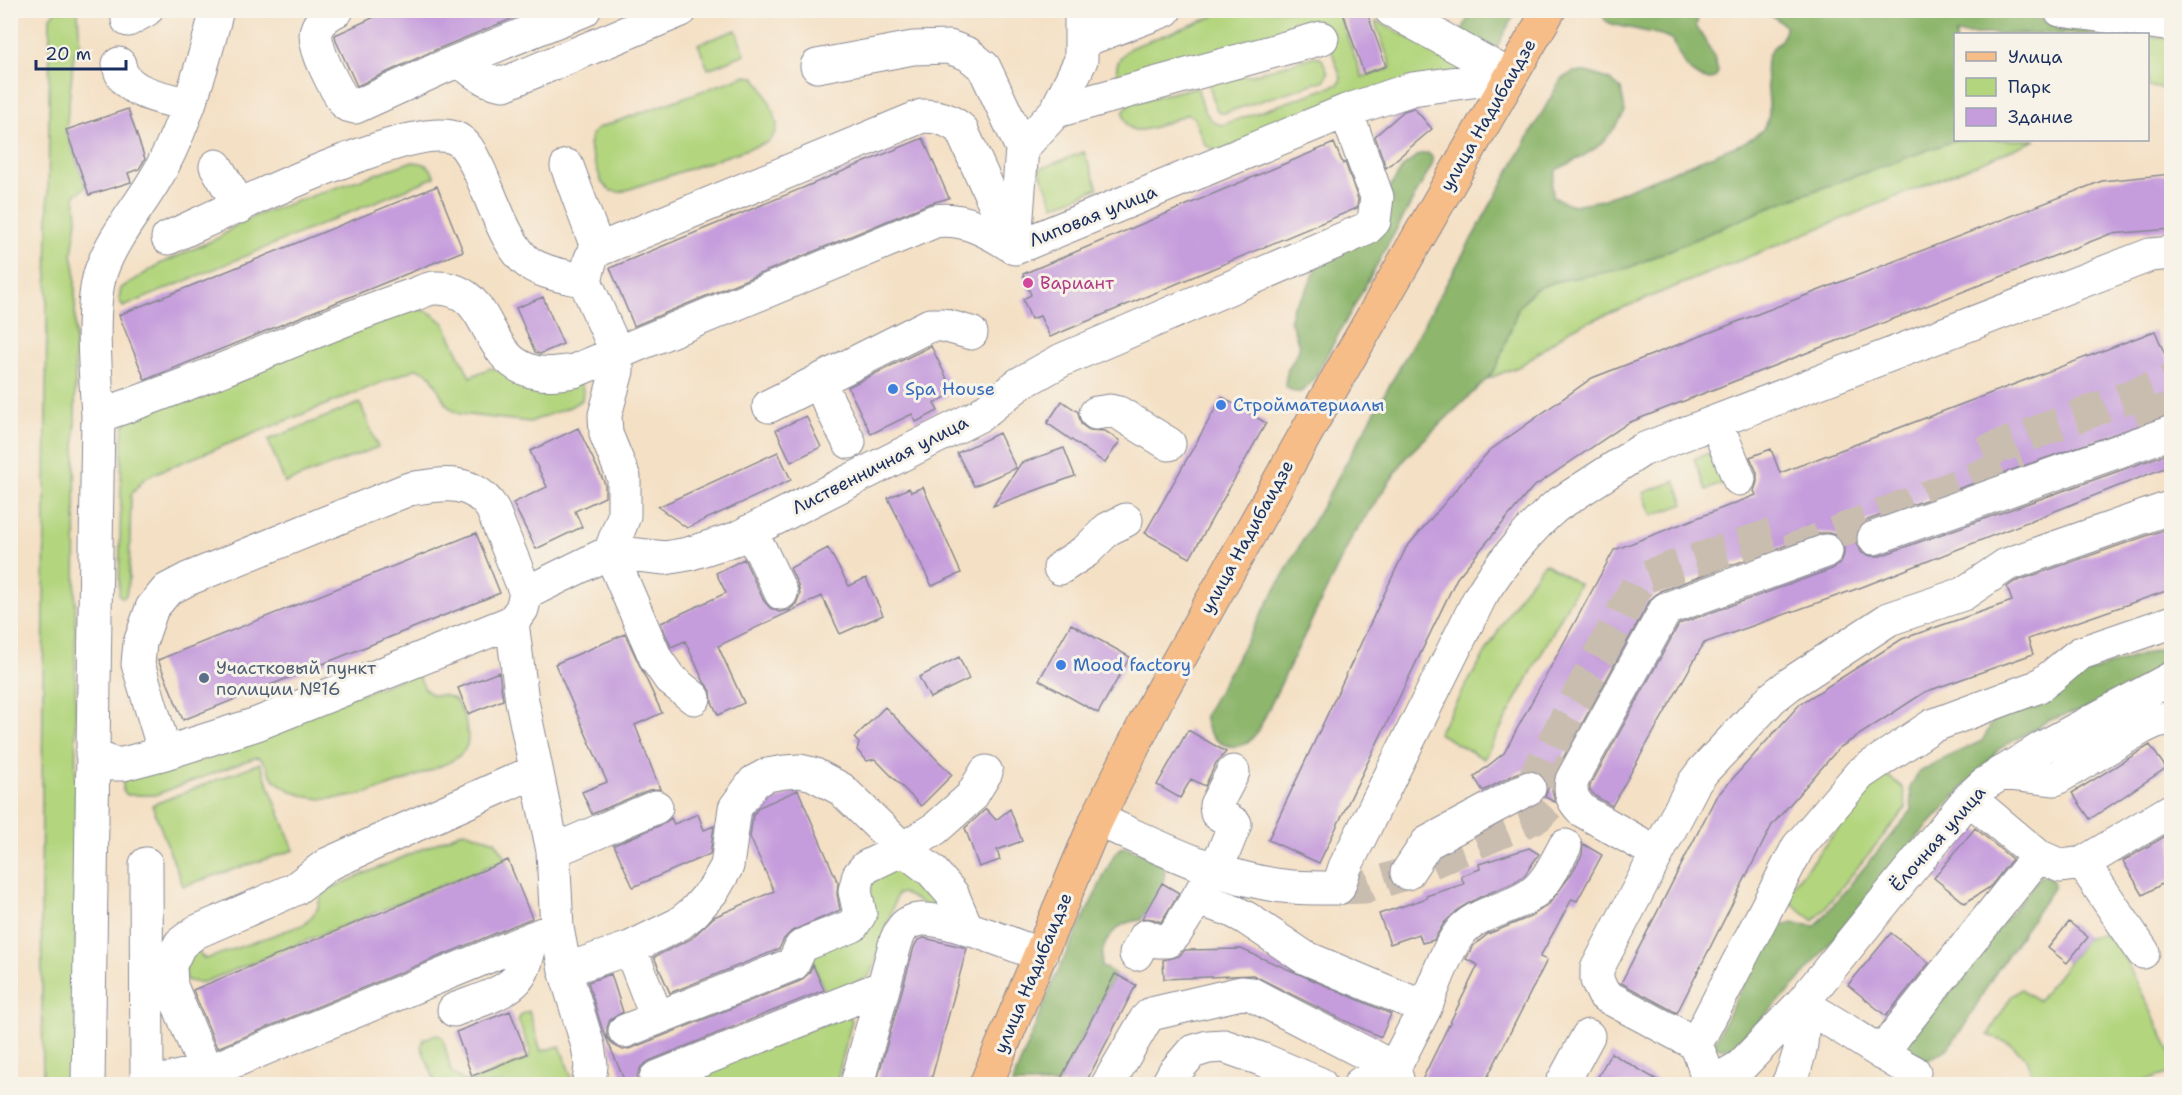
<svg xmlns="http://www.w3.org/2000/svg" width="2182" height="1095" font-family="'Shantell Sans',sans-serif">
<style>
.green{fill:#b3d57e;stroke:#67826e;stroke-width:1.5}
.forest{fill:#8eb66d;stroke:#547266;stroke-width:1.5}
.building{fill:#c59cdc}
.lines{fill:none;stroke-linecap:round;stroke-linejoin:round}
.minor-tunnel{stroke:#c9bdb0;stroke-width:33;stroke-dasharray:33 16;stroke-linecap:butt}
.minor-casing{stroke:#888892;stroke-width:35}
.major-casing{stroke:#888892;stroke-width:35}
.minor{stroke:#fff;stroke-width:33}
.major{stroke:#f7bd88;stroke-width:33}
.hotel-dot{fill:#d1479c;stroke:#f7f3e8;stroke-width:2}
.shop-dot{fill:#3f7fe0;stroke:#f7f3e8;stroke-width:2}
.service-dot{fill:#5c6f8a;stroke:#f7f3e8;stroke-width:2}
.labels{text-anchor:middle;stroke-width:6;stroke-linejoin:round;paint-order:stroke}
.street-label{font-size:18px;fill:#1b2f5e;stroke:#f7f3e8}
.hotel-label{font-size:18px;fill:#b23c85;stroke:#f7f3e8;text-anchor:start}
.shop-label{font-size:18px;fill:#366cbe;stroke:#f7f3e8;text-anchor:start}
.service-label{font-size:18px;fill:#4e5e75;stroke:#f7f3e8;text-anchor:start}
</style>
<rect width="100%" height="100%" fill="#f7f3e8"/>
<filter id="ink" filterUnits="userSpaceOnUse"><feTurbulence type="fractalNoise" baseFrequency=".0167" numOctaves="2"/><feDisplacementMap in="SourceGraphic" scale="12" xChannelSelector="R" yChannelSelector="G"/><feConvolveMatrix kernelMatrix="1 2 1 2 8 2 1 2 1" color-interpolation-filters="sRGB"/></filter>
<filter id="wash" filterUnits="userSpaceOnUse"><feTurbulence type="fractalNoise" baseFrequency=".008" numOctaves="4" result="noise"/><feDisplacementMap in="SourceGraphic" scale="24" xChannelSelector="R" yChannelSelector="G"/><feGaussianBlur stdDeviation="1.35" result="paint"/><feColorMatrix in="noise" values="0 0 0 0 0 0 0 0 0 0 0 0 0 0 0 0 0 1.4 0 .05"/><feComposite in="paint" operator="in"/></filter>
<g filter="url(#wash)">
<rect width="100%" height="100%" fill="#f4e0c5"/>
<path class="green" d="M78 10 80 51 74 54 66 130 86 187 75 195 77 220 72 254 75 270 76 1084H43L41 890 50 17 56 11Z
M1220 10 1339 11V14L1362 77 1389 69 1391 66 1376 25V21L1470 68 1217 151 1205 145 1194 118 1188 114C1176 118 1143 135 1132 129 1125 126 1125 119 1123 113L1129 103 1197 87C1202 101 1204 122 1222 125L1339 84 1341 78 1323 26 1320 22 1315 21 1240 42 1234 47 1119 80C1113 66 1119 57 1130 48L1212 17Z
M736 30 745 54 708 69 698 44Z
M2148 36 2171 39V89L2148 87Z
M1315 56 1322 59 1328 73 1325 80 1224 113H1219L1217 111 1208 81 1245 75 1249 76Z
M744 76 755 77C763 86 775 112 777 125 777 132 773 137 768 142L621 192 611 191 602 183 589 146 591 135 598 128Z
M1956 140H2036L1571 329 1520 366 1487 379 1497 366 1519 306 1535 289 1558 281 1628 268 1777 204Z
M1084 152 1098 188 1054 206 1039 169Z
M410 162C423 162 430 164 435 177L123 307 119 299 121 288 160 264 220 237 235 226 257 215Z
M408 306 429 312 444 323 470 377 490 368 526 377 579 381 583 390 582 400 570 407 530 422 460 414C435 406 441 369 415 369L153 474 144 479 131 495 129 579 126 595 123 598 119 595 122 436 124 426 128 419Z
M360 403 378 447 285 483 268 440Z
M1717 450 1729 481 1706 490 1694 459Z
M1675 481 1684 504 1652 516 1643 493Z
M1545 563 1579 584 1484 759 1438 733 1519 596Z
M417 674 425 689 432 695H443L455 699C462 710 472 733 466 747 460 760 442 765 429 771 395 785 351 803 314 798 301 796 282 788 273 778 267 770 267 761 257 757L155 795H127L123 790V777Z
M260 763 294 850 183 886 152 805Z
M1883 772 1903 788 1906 808 1814 921 1784 897Z
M464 831 495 841 507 859 207 981 198 983 186 980 184 951 196 947 201 956 206 959 305 924 317 910 321 896 329 889Z
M901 861 948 910 932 909 903 893 897 894 873 970 868 977 827 998 809 951 868 881Z
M2101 935 2115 939 2171 1051V1073L2135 1084H2035L2026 1058 2012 1045 1988 1035 2011 997 2021 989 2038 1001 2088 937Z
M529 1011 541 1051 560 1046 574 1084H436L421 1046 424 1039 437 1034 443 1038 451 1071 463 1081H473L529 1058 530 1050 518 1020 522 1014Z
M849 1015 852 1020 836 1084H660Z"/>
<path class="forest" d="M1604 10 1703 11 1699 14 1696 26 1713 54 1718 72 1715 78C1692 84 1679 58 1673 40L1662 35 1611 24 1605 20 1602 13Z
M1971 10 2113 29 2122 34H1956V140L1777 204 1628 268 1558 281 1535 289 1519 306 1497 366 1487 379 1407 456 1352 537 1258 731C1253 737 1248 745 1239 746 1220 749 1204 733 1205 715L1561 79 1573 72H1587L1610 80 1621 89 1625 112C1605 147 1592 152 1556 170L1552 184 1553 197 1573 205 1602 200 1743 143C1749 139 1758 135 1763 129 1778 112 1760 75 1769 54 1775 41 1784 45 1785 26 1773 13 1760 12 1742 11Z
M1472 11H1516L1496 49 1488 52 1464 39 1462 30Z
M1428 153 1432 157V165L1312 382 1301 392H1295L1287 388 1285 383 1288 369 1299 350V345L1290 319 1293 306 1304 295 1318 265 1389 189 1403 167 1420 154Z
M2171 645V668L2101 704 2049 720 1999 749 1920 834 1790 991 1733 1046 1723 1049 1713 1045 1772 926 1791 923 1816 926 1912 810 1910 788 1918 773 1933 764 1982 741 1995 718 2077 676Z
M1126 847 1163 862C1171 881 1150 904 1141 920 1117 921 1099 942 1102 966L1115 974 1058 1084H1012L1054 979 1115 853 1120 848Z
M2041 875 2050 878 2054 883 2053 888 1990 981 1965 1025 1947 1049 1928 1060 1915 1059 1906 1054 1904 1046Z"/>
<g id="blocks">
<path class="building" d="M390 10H533L435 50 357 86 336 41 335 35Z
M1342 10H1366L1386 66 1364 74Z
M1414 108 1432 129 1386 168 1375 136 1404 111Z
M128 109 145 159 139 169 128 173 131 182 89 195 66 130Z
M923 138 949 198 928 204 634 326 610 268Z
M1334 143 1343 164 1345 162 1358 199 1357 208 1050 337 1040 316 1031 319 1023 299 1031 295 1023 274Z
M2172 174V229L2110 234 1628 423 1532 488 1457 578 1319 863 1268 840 1406 548 1489 451 1592 378 2102 181Z
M437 186 463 251 145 380 119 315Z
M543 297 563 344 540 354 535 352 516 308Z
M2155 331 2172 371V414L1868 520 1859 526 1856 534V544L1862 553 1871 556H1880L2172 452V465L1862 587 1704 643 1612 806 1595 796 1590 790V786L1679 624 1832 569 1841 563 1844 554V545L1838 536 1829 533H1820L1660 591 1650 600 1556 771 1552 789 1555 802 1545 797 1548 788 1546 780 1538 772 1530 769 1521 771 1483 791 1474 777 1504 753 1614 550 1756 495 1754 491 1757 482V473L1750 457 1771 449 1780 473Z
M931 346 954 393 934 403 938 411 916 422 912 414 871 434 848 387Z
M1222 397 1266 423 1190 558 1145 533Z
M1062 401 1078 412 1081 424 1089 430 1105 431 1120 441 1105 463 1047 423Z
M806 416 821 447 791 462 776 430Z
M578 428 605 484V497L575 511 582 527 536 549 513 503 547 487 530 451Z
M999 433 1016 468 974 486 957 453Z
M1064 448 1075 476 993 506 1021 463Z
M778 452 791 480 687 528 658 507Z
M923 487 961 573 932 586 888 498 909 488 911 492Z
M2172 527V589L2028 639 2033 654 1925 692 1839 748 1772 825 1677 1013 1621 983 1716 797 1800 704 1902 639 2012 601 2007 587 2014 582Z
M476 533 500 593 183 720 158 660Z
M828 548 849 586 866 578 883 615 840 634 822 596 718 646 744 703 718 715 712 702 711 691 704 682 685 641 671 647 661 623 726 593 716 573 744 559 764 601 770 608 779 612 789 610 796 604 800 594 798 585 790 568Z
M1071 624 1130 657 1098 713 1039 680Z
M625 634 662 713 635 725 660 789 649 790 592 814 582 792 607 782 555 664Z
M959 657 969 679 930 698 919 677Z
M499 672 503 700 468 714 458 688Z
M885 707 952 775 921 806 875 759 867 761 857 750 859 743 854 738Z
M1188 730 1226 752 1216 763 1205 786 1191 779 1180 798 1157 785Z
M2150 745 2166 768 2090 819 2072 793Z
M798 790 838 883 837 894 840 910 792 931 784 939 779 949 670 993 654 957 691 939 714 917 774 891 750 837 753 815 759 807Z
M986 809 996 820 1010 809 1022 841 997 850 1000 860 979 867 965 828Z
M698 814 704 830 714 826 710 854 633 887 614 845 663 824 671 818 674 824Z
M1975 828 2012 859 1990 887 1965 903 1934 878Z
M2172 832V878L2143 895 2123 861Z
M1583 844 1602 855 1577 901 1572 899 1540 957 1547 960 1484 1084H1420L1478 965 1466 959 1473 946 1488 934 1530 917 1549 904 1570 876 1582 855Z
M1529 848 1539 854 1524 876 1513 883 1480 897 1460 908 1444 923 1434 940 1422 943 1419 934 1390 944 1379 914 1427 898 1426 896 1464 884 1461 876 1480 869 1479 864Z
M508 860 532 918 217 1048 193 990Z
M1162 883 1179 893 1161 922 1153 919 1142 918Z
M2069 922 2088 937 2067 963 2048 948Z
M1891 933 1929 963 1886 1016 1848 985Z
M924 938 967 948 930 1084H876L914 947 918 940Z
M1241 949 1391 1014 1381 1037 1343 1020 1253 975 1164 979 1163 960 1179 956 1185 950Z
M813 965 824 990 649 1061 641 1067 637 1076 638 1084H626L602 1028 588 982 611 974 623 1012 610 1020 607 1028V1037L613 1045 623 1050 632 1048 800 981 809 973Z
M1115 974 1136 985 1085 1084H1058Z
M510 1011 527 1054 472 1076 456 1032Z
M1611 1053 1664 1084H1594Z"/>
</g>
</g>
<g filter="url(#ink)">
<use href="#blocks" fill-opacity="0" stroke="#888892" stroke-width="1.5"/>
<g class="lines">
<path class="minor-tunnel" d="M2137 421 2172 407
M1983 453 2172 380
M1789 551 2022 460
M1529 788 1641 578 1775 534
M1338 888 1365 887 1407 873 1538 816 1552 801 1577 755"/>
<defs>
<path id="minor" d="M337 10C328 14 321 19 317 29 310 44 337 92 347 105L355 107 443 67 584 10
M1391 10 1510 76
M2060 10 2172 25
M128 20 146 10
M1082 41 1165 10
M460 61C474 72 485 82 504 84L681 10
M119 64C122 94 166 98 189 105
M817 66 913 48 949 47 968 54 984 67 1022 148 1015 243
M1056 111 1322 38
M1022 148 1056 111 1081 60V10
M216 166 240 207
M567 166 598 250
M168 238C215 217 416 117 457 139 468 145 472 157 478 168 490 193 507 248 529 263 545 274 567 276 585 281L617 353V371L605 415 606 434 624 478V516L610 552 656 659 670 679 694 698
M585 281 591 258 598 250 922 116C938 116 948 119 961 129L1015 248
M818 381 849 442
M769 406 930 325H943L971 333
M1096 413 1110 411 1119 413 1169 444
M98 416C181 389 263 352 344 320 367 311 390 303 413 295 419 293 428 288 435 288 493 287 481 354 528 370 543 376 559 373 574 371L935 221C965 217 990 232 1015 248L1346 111 1412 89 1510 76
M1716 422 1739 479
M748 532 761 551 781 593
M1874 538 2172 432
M1060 568 1086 551 1108 529 1126 520
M512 622 522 609 526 593 610 552 665 558 688 554 735 539 980 415 1019 384 1062 360 1366 229 1374 221 1377 197 1346 111
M512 622 522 701 553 851 557 928 565 970 588 1046 591 1065 589 1084
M165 753 138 664 140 643 152 608 167 590 188 579 409 489C441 484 471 477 492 508L526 593
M92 754 112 764H123L165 753 257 724 512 622
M2000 773 2055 779 2143 727 2156 721 2172 718
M1969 798 2038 856 2061 866 2083 863 2172 810
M1097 819C1159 847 1223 881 1292 887 1307 888 1323 888 1338 888L1345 867 1480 597C1498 567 1530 528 1556 506L1642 450 2150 255 2172 253
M553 851 656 807
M1657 853 1583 811C1573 801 1569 794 1572 780L1666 609 1826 551
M2083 863 2143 952
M146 864 147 1084
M1407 873 1427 843 1529 788
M630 948 657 1018
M1136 954 1146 936 1158 941H1167L1175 934 1197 899
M565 970 630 948 679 924 694 912 714 889 727 866 735 808 754 782 767 775 785 772 800 771 813 774 841 789 903 849 932 871 952 894 967 929
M1801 1004C1840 1024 1875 1051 1914 1072
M1425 1008C1434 986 1448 944 1464 928 1482 911 1510 909 1530 895 1547 884 1555 864 1565 846
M454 1010C473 1002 499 996 514 982 526 971 528 952 532 938
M625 1031 793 964 801 947 808 943 852 926 860 914 855 891 859 875 866 867 903 849 936 828 971 797 986 772
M1696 1044 1798 847 1860 774 1932 726 2037 687C2053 677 2065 664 2081 653L2172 622
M1882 1054 1896 1034 2038 856
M206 1071 171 986 170 965 180 944 196 932 295 889 328 864 536 771
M656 1078 883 987
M88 1084 98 416C96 376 89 308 101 271 114 234 143 203 161 169 187 119 203 65 217 10
M150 1084 217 1068 557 928
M857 1084 896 941C900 932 902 925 913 921 935 912 1016 946 1041 955
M1108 1084 1146 1019 1151 1014 1241 993 1251 994 1394 1068 1425 1008 1304 957 1246 918 1229 909 1197 899 1224 851 1235 824 1217 813 1216 805 1233 772
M1168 1084 1174 1073 1192 1052 1208 1047 1224 1046 1261 1059 1320 1084
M1360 1084 1370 1078 1394 1068 1398 1083
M1562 1084 1588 1036
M1708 1084 1704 1065 1696 1044 1604 995 1597 980V969L1694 783 1703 771 1772 698 1790 684 1889 619 1963 594 2006 565 2172 507
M1710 1084 1740 1067 1801 1004 1922 855 1969 798 1983 785 2042 748 2172 678
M1788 1084C1802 1053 1804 1038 1801 1004"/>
<path id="major" d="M986 1084 1097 819 1159 695 1314 419 1549 10"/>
</defs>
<use href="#minor" class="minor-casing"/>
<use href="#major" class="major-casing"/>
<use href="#minor" class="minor"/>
<use href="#major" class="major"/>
</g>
</g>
<circle class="hotel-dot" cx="1028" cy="283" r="6"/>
<g class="shop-dot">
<circle cx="893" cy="389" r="6"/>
<circle cx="1221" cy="405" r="6"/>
<circle cx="1061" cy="665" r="6"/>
</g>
<circle class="service-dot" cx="204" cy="678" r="6"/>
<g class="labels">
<g class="street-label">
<text transform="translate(1488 115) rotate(-60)" y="6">улица Надибаидзе</text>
<text transform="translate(1093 216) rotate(-22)" y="6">Липовая улица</text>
<text transform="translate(880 465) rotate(-27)" y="6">Лиственничная улица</text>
<text transform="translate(1247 537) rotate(-61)" y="6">улица Надибаидзе</text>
<text transform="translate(1938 839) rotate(-49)" y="6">Ёлочная улица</text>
<text transform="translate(1033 973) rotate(-67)" y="6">улица Надибаидзе</text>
</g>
<g class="hotel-label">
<text x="1040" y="289">Вариант</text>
</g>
<g class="shop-label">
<text x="905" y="395">Spa House</text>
<text x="1233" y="411">Стройматериалы</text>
<text x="1073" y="671">Mood factory</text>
</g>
<g class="service-label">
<text x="216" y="674">Участковый пункт<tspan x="216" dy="21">полиции №16</tspan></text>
</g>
</g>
<rect width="2182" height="1095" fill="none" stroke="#f7f3e8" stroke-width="36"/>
<rect x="1954" y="33" width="195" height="108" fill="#f7f3e8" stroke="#9fa5b1" stroke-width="1.5"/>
<rect x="1966" y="52" width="30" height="9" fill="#f7bd88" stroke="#9fa5b1" stroke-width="1.5"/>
<text x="2008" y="63" font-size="18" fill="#1b2f5e">Улица</text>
<rect x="1966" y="78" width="30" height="18" fill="#b3d57e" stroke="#9fa5b1" stroke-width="1.5"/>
<text x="2008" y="93" font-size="18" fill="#1b2f5e">Парк</text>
<rect x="1966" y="108" width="30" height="18" fill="#c59cdc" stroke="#9fa5b1" stroke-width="1.5"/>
<text x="2008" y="123" font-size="18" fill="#1b2f5e">Здание</text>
<path d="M36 60v9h90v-9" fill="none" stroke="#1b2f5e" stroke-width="3"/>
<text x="45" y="60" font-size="18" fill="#1b2f5e" stroke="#f7f3e8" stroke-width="4.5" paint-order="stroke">20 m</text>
</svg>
